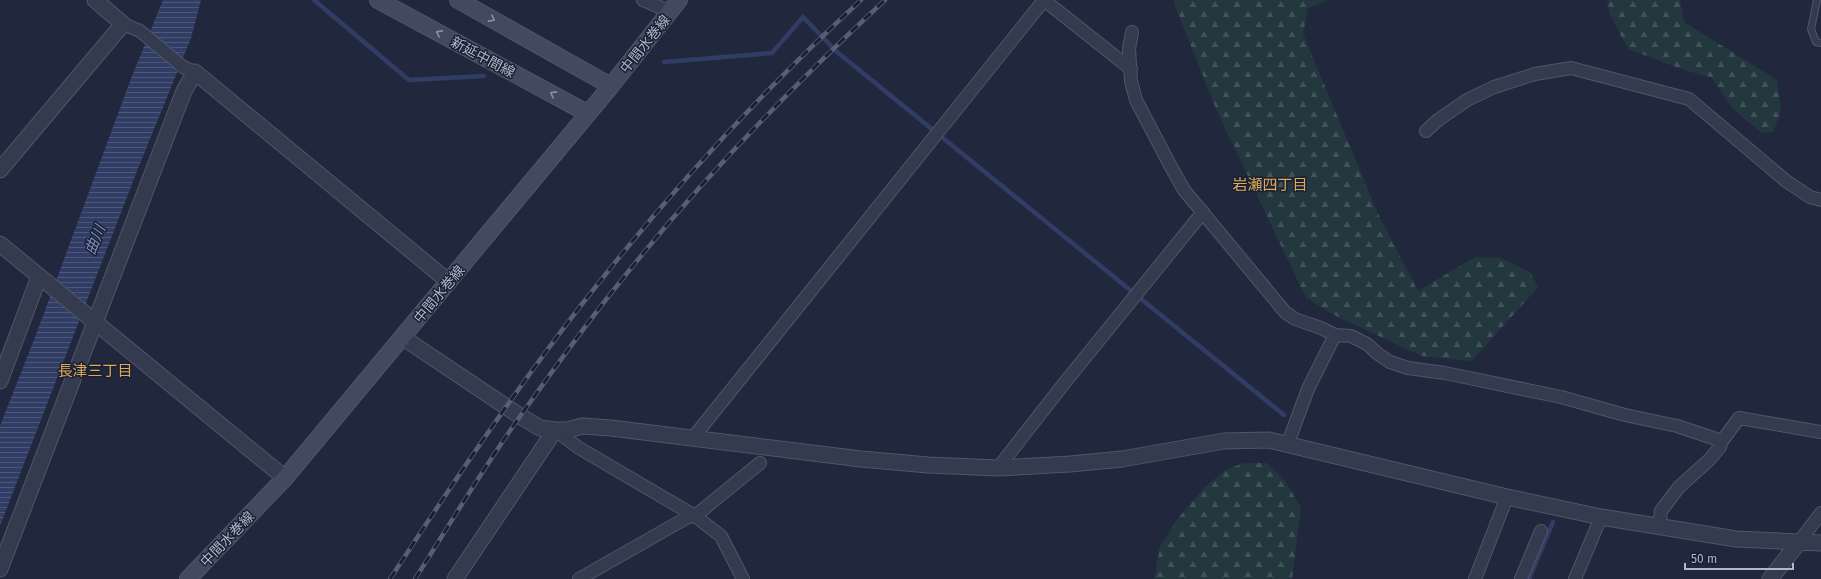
<svg xmlns="http://www.w3.org/2000/svg" width="1821" height="579" font-family="'Fira Sans','Noto Sans JP',sans-serif">
<style>
.forest{fill:url(#forest-firs)}
.water{fill:url(#water-rules)}
.lines{fill:none;stroke-linecap:round;stroke-linejoin:round}
.stream{stroke:#313d64;stroke-width:4.5}
.service-casing{stroke:#505669;stroke-width:8}
.minor-casing{stroke:#505669;stroke-width:14}
.tertiary-casing{stroke:#505669;stroke-width:17}
.secondary-casing{stroke:#505669;stroke-width:18}
.service{stroke:#353b4e;stroke-width:6}
.minor{stroke:#353b4e;stroke-width:12}
.tertiary{stroke:#353b4e;stroke-width:15}
.secondary{stroke:#434961;stroke-width:16}
.rail-casing{stroke:#575e75;stroke-width:4.5}
.rail{stroke:#1a2033;stroke-width:3;stroke-dasharray:9;stroke-linecap:butt}
.oneway{stroke:#8a90a5}
.labels{text-anchor:middle;stroke-width:3;stroke-linejoin:round;paint-order:stroke}
.street-label{font-size:14px;fill:#b1b6c9;stroke:#1a2033}
.neighbourhood-label{font-size:15px;fill:#ddaa58;stroke:#1a2033}
.water-label{font-size:15px;font-style:italic;fill:#7e8bb8;stroke:#1a2033}
</style>
<defs>
<pattern id="forest-firs" width="22" height="20" patternUnits="userSpaceOnUse"><rect width="22" height="20" fill="#23373f"/><path d="M5 1l3.5 6h-7zM16 11l3.5 6h-7z" fill="#415259"/></pattern>
<pattern id="water-rules" width="6" height="5" patternUnits="userSpaceOnUse"><rect width="6" height="5" fill="#313d64"/><path d="M0 2.5h6" fill="none" stroke="#4c5779"/></pattern>
</defs>
<rect width="100%" height="100%" fill="#21283e"/>
<path class="forest" d="M1175 0H1328L1308 8 1303 34 1379 216 1418 291 1475 257 1500 258 1530 272 1538 287 1472 361 1422 356 1338 317 1306 298 1216 109 1174 3Z
M1607 0H1680L1684 22 1777 80 1781 111 1773 132 1762 133 1734 110 1711 77 1687 71 1628 49 1610 15Z
M1244 463H1267L1286 482 1301 508 1292 579H1154L1160 546 1179 517 1205 487 1227 469Z"/>
<path class="water" d="M163 0H201L191 38 137 171 0 526V426L37 332 132 76Z"/>
<g class="lines">
<path class="stream" d="M314 0 409 80 484 76
M664 62 772 53 803 17 837 52 1284 415
M1529 579 1553 522"/>
<defs>
<path id="service" d="M1817 0 1811 29 1816 42 1821 43"/>
<path id="minor" d="M643 0 671 12
M123 24 140 31 183 67 195 72
M1132 32 1129 49 1131 81 1136 100 1170 165 1184 190 1285 312 1295 319 1321 328 1335 335 1351 336 1367 344 1378 354 1390 362 1408 368 1445 373 1561 397 1625 415 1677 426 1722 441
M1426 131 1438 120 1467 100 1494 87 1535 74 1571 68 1689 99 1786 181 1810 197 1821 200
M555 430 579 448 695 516 721 536 743 579
M692 439 1044 0 1131 69
M1288 443 1308 389 1335 335
M998 468 1066 381 1203 212
M1659 526 1661 511 1679 487 1709 460 1720 447 1722 441 1739 418 1821 432
M1799 542 1821 513
M579 579 688 517 695 516 760 463
M1475 579 1507 497
M1521 579 1541 531
M1575 579 1601 517"/>
<path id="tertiary" d="M0 170 123 24 95 0
M0 244 285 478
M402 337 520 416 540 428 555 430H568L582 426 611 428 861 459 928 465 998 468 1070 464 1122 459 1224 441 1269 440 1507 497 1601 517 1736 539 1821 543
M0 381 39 277
M0 569 184 91 195 72 449 282
M455 579 555 430
M1770 579 1799 542"/>
<path id="secondary" d="M378 0 587 113
M458 0 611 86
M188 579 285 478 611 86 679 0"/>
</defs>
<use href="#service" class="service-casing"/>
<use href="#minor" class="minor-casing"/>
<use href="#tertiary" class="tertiary-casing"/>
<use href="#secondary" class="secondary-casing"/>
<use href="#service" class="service"/>
<use href="#minor" class="minor"/>
<use href="#tertiary" class="tertiary"/>
<use href="#secondary" class="secondary"/>
<defs>
<path id="rail" d="M390 579C458 475 527 372 605 275 683 177 769 85 861 0
M415 579C450 524 483 468 521 415 553 370 585 325 620 282 700 181 790 88 885 0"/>
</defs>
<use href="#rail" class="rail-casing"/>
<use href="#rail" class="rail"/>
</g>
<defs><path id="oneway-chevron" d="M-2-3.5L2.5 0L-2 3.5" fill="none" stroke-width="1.6" stroke-linecap="round" stroke-linejoin="round"/></defs>
<g class="oneway">
<use href="#oneway-chevron" transform="translate(492 19) rotate(29)"/>
<use href="#oneway-chevron" transform="translate(439 33) rotate(-152)"/>
<use href="#oneway-chevron" transform="translate(553 94) rotate(-152)"/>
</g>
<g class="labels">
<g class="street-label">
<text transform="translate(645 44) rotate(-51)" y="5">中間水巻線</text>
<text transform="translate(483 57) rotate(28)" y="5">新延中間線</text>
<text transform="translate(439 294) rotate(-50)" y="5">中間水巻線</text>
<text transform="translate(227 539) rotate(-46)" y="5">中間水巻線</text>
</g>
<g class="neighbourhood-label">
<text x="1270" y="190">岩瀬四丁目</text>
<text x="95" y="376">長津三丁目</text>
</g>
<g class="water-label">
<text transform="translate(95 240) rotate(-68)" y="5">曲川</text>
</g>
</g>
<path d="M1685 563v6h108v-6" fill="none" stroke="#b1b6c9" stroke-width="2"/>
<text x="1691" y="563" font-size="12" fill="#b1b6c9" stroke="#1a2033" stroke-width="3" paint-order="stroke">50 m</text>
</svg>
